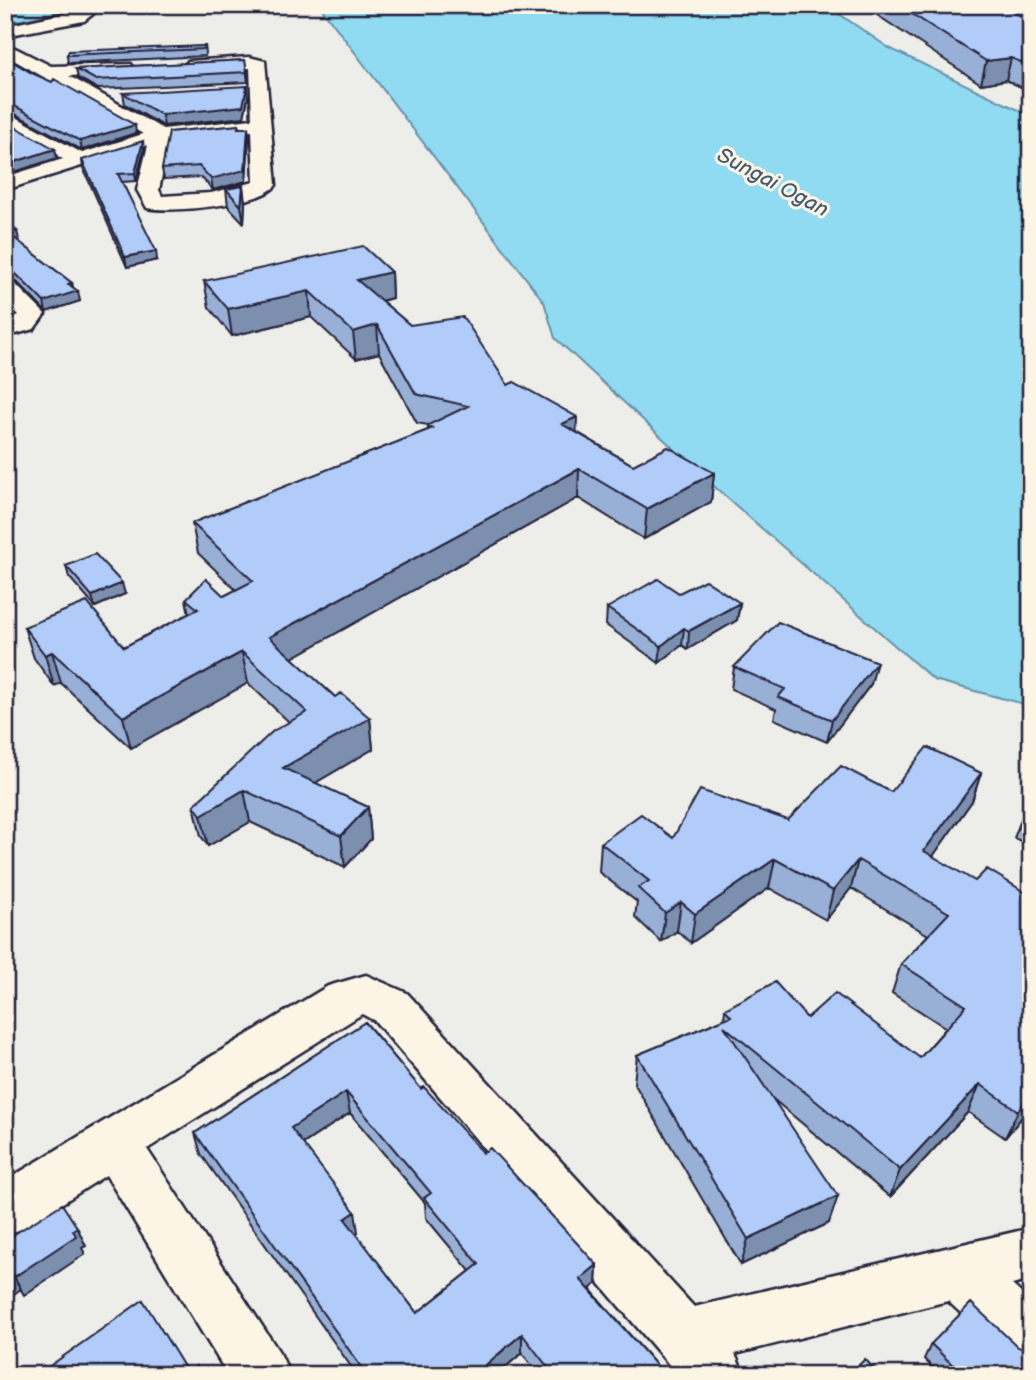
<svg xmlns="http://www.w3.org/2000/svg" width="1036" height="1380" font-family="'Balsamiq Sans',sans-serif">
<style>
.water{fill:#91dbf2;stroke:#6591a9;stroke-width:2}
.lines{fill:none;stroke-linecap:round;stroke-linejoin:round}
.minor-casing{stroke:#22223b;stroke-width:5}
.minor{fill:#fcf5e5;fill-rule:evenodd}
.wall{fill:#98afd6;stroke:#22223b;stroke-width:2;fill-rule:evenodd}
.shaded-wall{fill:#7c8fae;stroke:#22223b;stroke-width:2}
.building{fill:#b1ccf9;stroke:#22223b;stroke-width:2;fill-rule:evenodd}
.labels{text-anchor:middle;stroke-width:6;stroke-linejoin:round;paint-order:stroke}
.far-water-label{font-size:21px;font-style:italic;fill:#435a72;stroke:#fcf5e5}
</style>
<rect width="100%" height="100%" fill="#edede9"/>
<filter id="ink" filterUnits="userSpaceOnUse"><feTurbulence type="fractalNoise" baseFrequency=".0143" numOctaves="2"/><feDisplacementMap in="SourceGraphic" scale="14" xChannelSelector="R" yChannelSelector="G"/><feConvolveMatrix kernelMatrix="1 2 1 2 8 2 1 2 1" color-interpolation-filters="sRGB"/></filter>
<g filter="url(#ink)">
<path class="water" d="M47 5H95L5 23V13Z
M319 5H826L889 48 1031 116V706L934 680 716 488 555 338 544 302Z"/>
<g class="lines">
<defs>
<path id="minor" d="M85 9 93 14 84 21 5 36V26Z
M5 43 51 66 131 64 134 68 131 72 125 73 69 76 163 129 252 119 250 68 194 70 185 65 188 61 249 57 265 61 276 185C262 205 171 213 147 208L137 190 148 145 5 190V177L63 159 5 125V111L82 153 143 134 5 55ZM252 131 254 182 211 193 162 196 159 190 169 140Z
M5 281 14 283 45 314 34 329 5 337V321L19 315 5 302Z
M366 975 407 993 694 1307 1031 1228V1280L1012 1285 1031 1302V1368L1011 1360 948 1301 735 1354 744 1375H678L375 1021 362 1014 147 1149 281 1355 290 1375H228L106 1175 24 1228 5 1235V1181L328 986Z"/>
</defs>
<use href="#minor" class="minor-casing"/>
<use href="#minor" class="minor"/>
</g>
<path class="wall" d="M862 5H999L1031 21V92L1006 80 981 84Z
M205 46 206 53 205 56 68 63 67 55Z
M5 57 136 133 82 150 6 109H5Z
M245 60 248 82 98 89 78 78 76 69Z
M123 93 248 98 244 117 164 126 125 104Z
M239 125V128H248L249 138 246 181 213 190 201 177 164 179 162 169Z
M144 149 136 181 122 182 157 260 127 267 83 168 82 160Z
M5 182 11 191 9 225 19 240 18 241 72 283 73 288 80 301 46 312 16 281 5 279Z
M243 186 245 203 244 223 228 206 226 189Z
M391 272 392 298 382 301 410 325 508 385 577 432 633 465 714 473 711 502 644 539 578 498 292 658 335 697 370 718 373 749 315 783 368 807 371 839 345 867 250 822 208 846 201 836 194 805 289 722 248 683 131 748 61 683 54 686 34 658 24 627 124 647 189 614 186 599 224 596 236 590 198 553 192 523 428 430V425L417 423 379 353 356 359 311 317 232 336 209 307 204 281Z
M66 566 125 594 95 607 69 577Z
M679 593 740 603 737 620 688 649 682 645 659 663 606 625 607 608Z
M734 667 871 684 827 742 774 719 776 709 731 689Z
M981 773 972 801 933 856 1031 1106 1005 1138 968 1112 890 1197 773 1099 829 1223 741 1265 634 1083 637 1055 724 1019 725 1009 807 1018 920 1058 946 1028 892 993 901 964 928 935 851 888 826 920 769 888 691 943 677 931 661 942 635 917 637 902 599 872 601 843 673 838 788 820 891 792Z
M1031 799V846L1014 838 1025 809Z
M365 1022 421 1089 483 1153 597 1265 596 1284 590 1289 665 1375H539L522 1353 496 1375H357L201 1154 195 1133ZM350 1113 425 1203 426 1218 470 1271 417 1313 356 1234 358 1232 303 1144Z
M931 1344 1031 1375H940L924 1359Z"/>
<path class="shaded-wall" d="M1011 58 1006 80 981 84 986 61Z
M247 86 248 98 244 117 164 126 162 115Z
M135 125 136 133 82 150 80 141Z
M248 128 249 138 246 181 213 190 211 179Z
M143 141 144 149 136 181 135 173Z
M55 149 57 158 5 175V165Z
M9 182 11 191 9 226 5 227Z
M243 186 245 203 244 223 241 206Z
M17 231 19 240 10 243 8 233Z
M156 251 157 260 127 267 125 257Z
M391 272 392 298 360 306 357 280Z
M72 283 74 292 78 291 80 301 46 312 44 302 68 284Z
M309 291 311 317 232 336 228 309Z
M12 304 14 314 5 318V307Z
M377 325 379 353 356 359 353 332Z
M577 417 576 445 562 424Z
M579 469 578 498 274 668 269 637Z
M714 473 711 502 644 539 647 509Z
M122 583 125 594 95 607 92 596Z
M740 603 737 620 688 649 689 631Z
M684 628 682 645 659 663 661 646Z
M52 652 61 683 54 686 45 655Z
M242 652 248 683 131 748 123 717Z
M877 662 871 684 827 742 832 720Z
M370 718 373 749 288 799 283 768Z
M981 773 972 801 916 880 924 851Z
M244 790 250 822 208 846 201 815Z
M368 807 371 839 345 867 341 836Z
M775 859 769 888 691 943 695 914Z
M858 860 851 888 826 920 833 891Z
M681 902 677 931 661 942 665 913Z
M980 1084 968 1112 890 1197 900 1170Z
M346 1092 350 1113 295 1149 291 1128Z
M1031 1095V1106L1005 1138 1018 1111Z
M838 1196 829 1223 741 1265 748 1239Z
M355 1212 358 1232 348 1239 345 1219Z
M77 1227 86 1246 82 1248 85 1254 24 1295 14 1277Z
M597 1265 596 1284 579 1298 580 1279Z
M11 1271 21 1289 5 1300V1275Z
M522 1334V1353L496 1375H475Z"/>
<path class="building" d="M898 5H999L1031 21V66L1011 58 986 61Z
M205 46 204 49 67 55 69 51Z
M5 57 32 73 52 82 54 79 135 125 80 141 5 101Z
M245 60 247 72 96 80 76 69Z
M247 86 243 106 162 115 123 93Z
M5 121 55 149 5 165Z
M239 125 238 128H248L245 170 211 179 199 166 162 169 169 132Z
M143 141 135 173 118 174 156 251 125 257 82 160Z
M5 182H9L7 217H5Z
M243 186 241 206 226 189Z
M5 222 17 231 8 233 72 283 68 284 78 291 44 302 13 271 5 270Z
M363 246 391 272 357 280 410 325 463 317 508 385 514 382 577 417 562 424 633 465 668 447 714 473 647 509 579 469 269 637 335 697 341 693 370 718 283 768 368 807 341 836 244 790 201 815 194 805 273 731 307 712 242 652 123 717 52 652 45 655 24 627 87 602 124 647 198 609 186 599 206 579 224 596 253 581 192 523 433 428 428 425 468 406 416 394 377 325 353 332 309 291 228 309 204 281Z
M5 298 12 304 5 307Z
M95 554 122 583 92 596 66 566Z
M658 579 679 593 705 580 740 603 689 631 684 628 661 646 607 608Z
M778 622 877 662 832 720 778 697 785 689 734 667Z
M927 747 981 773 924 851 975 881 987 869 1031 896V1095L1018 1111 980 1084 900 1170 724 1026 838 1196 748 1239 637 1055 731 1016 725 1009 775 982 807 1018 835 993 920 1058 966 1006 901 964 949 913 858 860 833 891 775 859 695 914 681 902 665 913 638 888 649 881 601 843 641 814 673 838 700 790 788 820 841 766 891 792Z
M1031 799V812L1025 809Z
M365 1022 421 1089 424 1087 483 1153 490 1148 597 1265 580 1279 665 1375H554L522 1334 475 1374 476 1375H365L366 1374 195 1133ZM346 1092 431 1193 424 1198 479 1264 417 1313 345 1219 355 1212 291 1128Z
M62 1204 77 1227 73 1230 76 1236 14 1277 11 1271 5 1275V1240Z
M143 1300 188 1373 196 1366 201 1375H37Z
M971 1303 1018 1347 1031 1352V1375H963L931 1344Z
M865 1359 880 1375H849Z
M17 1370 19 1375H10Z"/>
</g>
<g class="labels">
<g class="far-water-label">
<text transform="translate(773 182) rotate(28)" y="7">Sungai Ogan</text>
</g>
</g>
<rect width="1036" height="1380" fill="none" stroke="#fcf5e5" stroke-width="28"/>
<rect x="14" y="14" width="1008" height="1352" fill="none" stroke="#22223b" stroke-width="2.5" filter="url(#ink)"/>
</svg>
